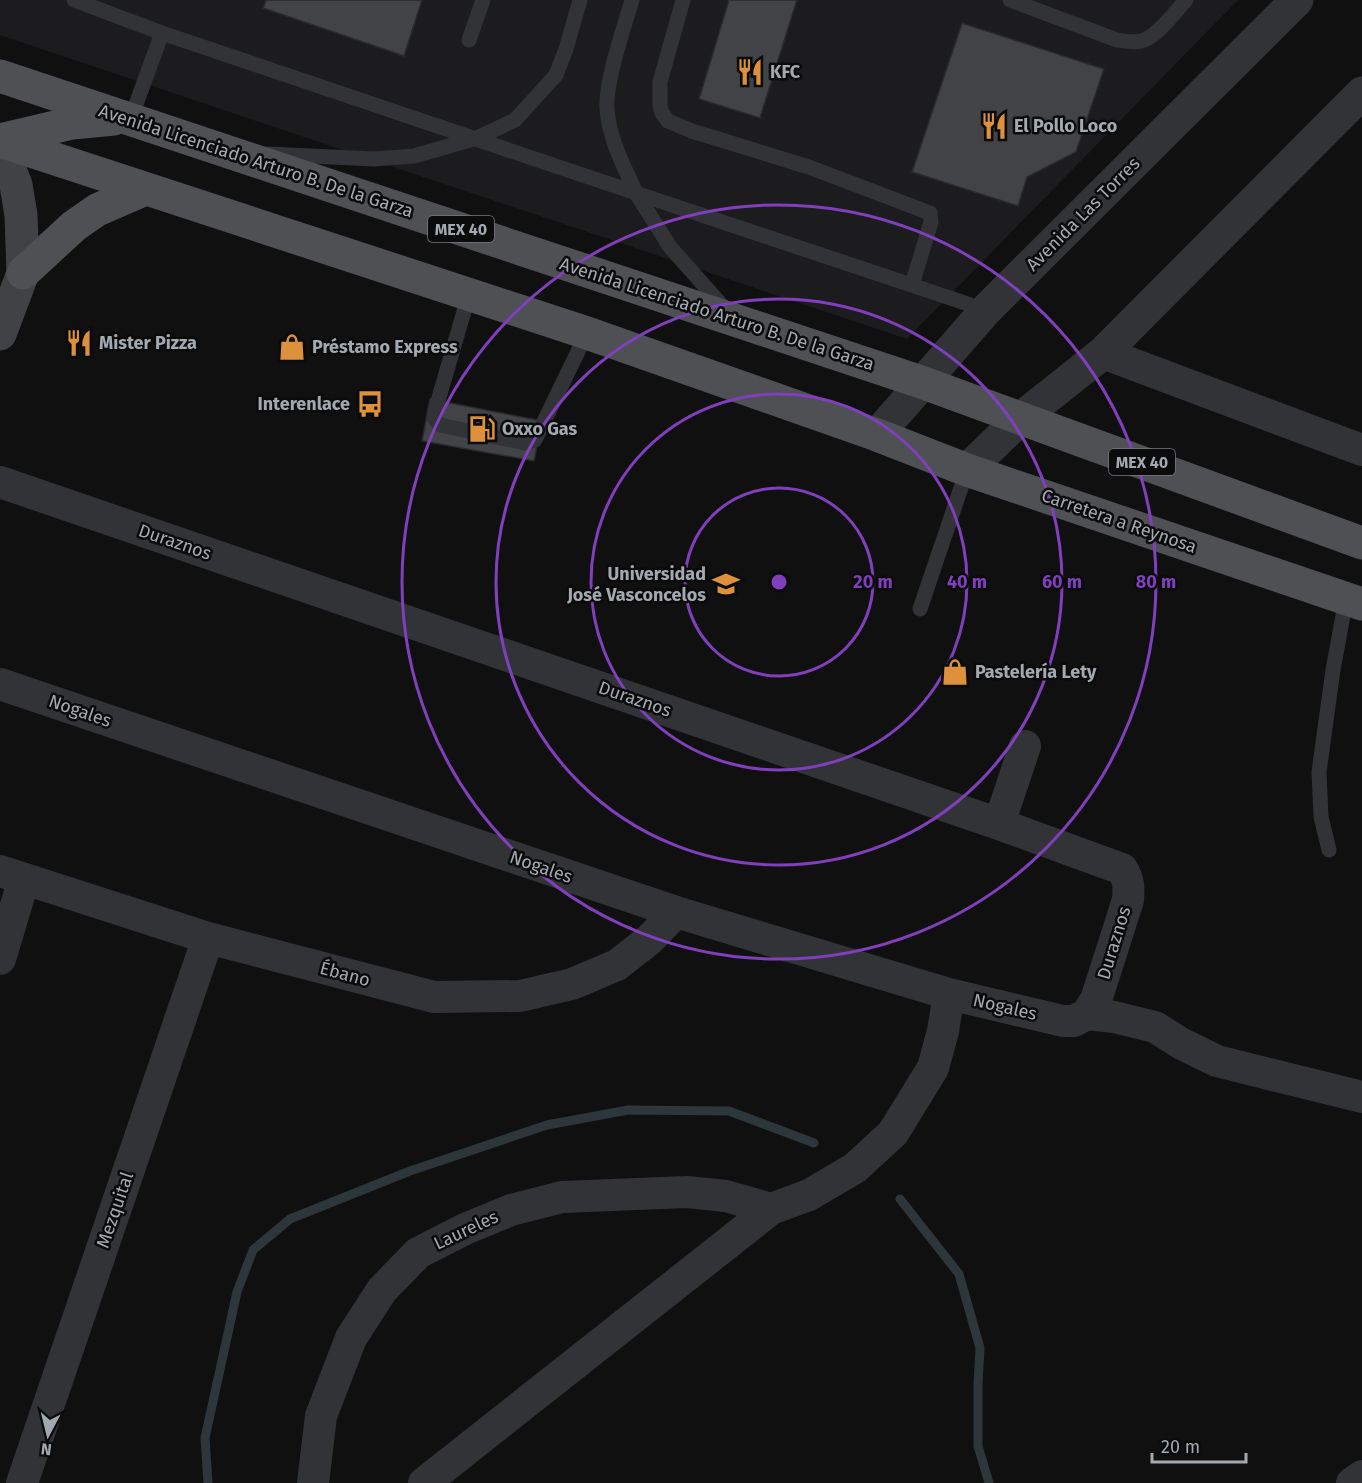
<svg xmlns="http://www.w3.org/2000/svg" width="1362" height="1483" font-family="'Fira Sans',sans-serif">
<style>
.built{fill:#1c1c1e}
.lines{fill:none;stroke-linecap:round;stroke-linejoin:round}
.stream{stroke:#2d363a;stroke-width:9}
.building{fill:#424346;stroke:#2a2a2d;stroke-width:1.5}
.service{stroke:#313336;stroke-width:15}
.minor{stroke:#313336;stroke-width:32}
.tertiary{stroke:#313336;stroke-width:33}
.secondary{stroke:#404245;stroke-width:33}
.primary{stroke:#4e5054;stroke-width:33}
.ring{fill:none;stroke:#813fbd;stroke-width:3}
.labels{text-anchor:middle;stroke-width:5;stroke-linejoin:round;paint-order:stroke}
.shield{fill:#0b0b0c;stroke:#757a7f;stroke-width:1.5}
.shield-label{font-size:16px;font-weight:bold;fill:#a3a9b0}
.poi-label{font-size:18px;font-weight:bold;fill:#a3a9b0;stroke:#0b0b0c;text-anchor:start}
.street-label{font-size:18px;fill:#a3a9b0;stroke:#0b0b0c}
.centre{fill:#813fbd;stroke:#0b0b0c;stroke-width:3}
.ring-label{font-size:18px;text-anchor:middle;font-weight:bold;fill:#813fbd;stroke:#0b0b0c;stroke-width:5;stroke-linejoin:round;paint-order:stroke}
</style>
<rect width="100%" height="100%" fill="#101011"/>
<path class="built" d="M0 0H1238L907 339 0 35Z"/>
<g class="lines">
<path class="stream" d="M900 1199 959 1274 980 1348 978 1385V1446L989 1483
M208 1483 205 1438 237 1292 253 1250 290 1219 410 1171 547 1125 628 1110 729 1111 814 1143"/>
</g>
<path class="building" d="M266 0H422L404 56 263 8Z
M729 0H797L760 118 699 99Z
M962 23 1104 69 1076 152 1027 177 1018 206 912 172Z
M430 399 542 421 534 461 422 441Z"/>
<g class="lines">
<path class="service" d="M74 0 162 33 636 193 670 247 725 309
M632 0C624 28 605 82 607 109 609 139 624 166 636 193L986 310
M683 0 660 82V105L662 113 668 121 692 131 809 167 930 213 931 222 912 285
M1010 0 1117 40C1124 41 1134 43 1141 41 1156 38 1175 12 1186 0
M469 40 483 0
M131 118 162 33
M268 154 374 159 414 156 477 138 515 120 556 75 566 49 580 0
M469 294 438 401 434 418 440 425 525 443 535 440 587 333
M920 609 967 470
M1329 850 1321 817 1319 772 1333 670 1346 599"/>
<path class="minor" d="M1103 353 1362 450
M0 482 999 824 1122 869C1129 880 1129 887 1128 900L1096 1000 1087 1014
M0 684 676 912 949 994 1063 1021H1074L1087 1014 1114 1017 1155 1027 1182 1044 1217 1061 1362 1097
M999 824 1025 746
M0 871 208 938 434 997 520 996 572 984 617 965 649 940 676 912
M0 959 24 879
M22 1483 208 938
M313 1483 321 1416 351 1338 382 1290 418 1253 465 1229 511 1210 562 1197 687 1192 726 1196 771 1209
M424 1483 771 1209 809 1195 855 1168 893 1133 933 1068 943 1031 949 994
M1352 1483 1362 1476"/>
<path class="tertiary" d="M877 435 986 310 1297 0
M967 470 1021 418 1103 353 1362 93"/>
<path class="secondary" d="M0 145 16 185 21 215 23 273 0 334"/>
<path class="primary" d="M0 76 921 382 1362 543
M0 140 72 123 114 119
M0 141 587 333 877 435 967 470 1362 604
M23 273 74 226 97 210 143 190"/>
</g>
<g class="ring">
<circle cx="779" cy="582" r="94"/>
<circle cx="779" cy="582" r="188"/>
<circle cx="779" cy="582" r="283"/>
<circle cx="779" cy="582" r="377"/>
</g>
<defs>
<symbol id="restaurant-bare" viewBox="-9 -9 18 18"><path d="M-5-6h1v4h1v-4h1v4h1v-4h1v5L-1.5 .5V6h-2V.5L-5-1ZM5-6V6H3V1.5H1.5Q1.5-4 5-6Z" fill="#dd913c" stroke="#0b0b0c" stroke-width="2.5" paint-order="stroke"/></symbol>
<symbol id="shop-bare" viewBox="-9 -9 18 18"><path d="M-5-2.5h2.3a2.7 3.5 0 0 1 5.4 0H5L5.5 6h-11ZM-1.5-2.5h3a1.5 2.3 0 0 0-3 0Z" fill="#dd913c" stroke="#0b0b0c" stroke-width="2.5" paint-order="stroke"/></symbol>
<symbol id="bus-bare" viewBox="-9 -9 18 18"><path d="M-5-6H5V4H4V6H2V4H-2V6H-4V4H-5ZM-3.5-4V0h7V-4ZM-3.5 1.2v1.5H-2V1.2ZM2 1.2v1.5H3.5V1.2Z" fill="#dd913c" stroke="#0b0b0c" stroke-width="2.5" paint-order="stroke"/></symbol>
<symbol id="fuel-bare" viewBox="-9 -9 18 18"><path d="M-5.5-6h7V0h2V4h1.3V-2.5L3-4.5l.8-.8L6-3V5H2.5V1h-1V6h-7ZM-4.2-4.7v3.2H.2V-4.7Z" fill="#dd913c" stroke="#0b0b0c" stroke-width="2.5" paint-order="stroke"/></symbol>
<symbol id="university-bare" viewBox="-9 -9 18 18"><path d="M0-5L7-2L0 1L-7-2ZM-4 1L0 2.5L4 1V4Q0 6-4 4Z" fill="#dd913c" stroke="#0b0b0c" stroke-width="2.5" paint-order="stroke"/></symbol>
</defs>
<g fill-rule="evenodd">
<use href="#restaurant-bare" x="731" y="53" width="38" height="38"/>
<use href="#restaurant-bare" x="975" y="107" width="38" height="38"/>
<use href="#restaurant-bare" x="60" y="324" width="38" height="38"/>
<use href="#shop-bare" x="273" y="328" width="38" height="38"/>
<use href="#bus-bare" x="351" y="385" width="38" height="38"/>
<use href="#fuel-bare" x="463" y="410" width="38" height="38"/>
<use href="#university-bare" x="707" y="565" width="38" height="38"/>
<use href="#shop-bare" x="936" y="653" width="38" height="38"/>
</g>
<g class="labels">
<g class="shield">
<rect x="428" y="216" width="66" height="26" rx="4.5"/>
<rect x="1109" y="449" width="66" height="26" rx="4.5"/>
</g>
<g class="shield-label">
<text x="461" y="235">MEX 40</text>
<text x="1142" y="468">MEX 40</text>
</g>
<g class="poi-label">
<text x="770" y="78">KFC</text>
<text x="1014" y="132">El Pollo Loco</text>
<text x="99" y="349">Mister Pizza</text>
<text x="312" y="353">Préstamo Express</text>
<text x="350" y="410" text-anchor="end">Interenlace</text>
<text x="502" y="435">Oxxo Gas</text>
<text x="706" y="580" text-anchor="end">Universidad<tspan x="706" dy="21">José Vasconcelos</tspan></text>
<text x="975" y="678">Pastelería Lety</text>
</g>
<g class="street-label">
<text transform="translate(256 161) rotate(18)" y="6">Avenida Licenciado Arturo B. De la Garza</text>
<text transform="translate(1083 214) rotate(-45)" y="6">Avenida Las Torres</text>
<text transform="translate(717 314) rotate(18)" y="6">Avenida Licenciado Arturo B. De la Garza</text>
<text transform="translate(1119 521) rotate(19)" y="6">Carretera a Reynosa</text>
<text transform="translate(175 542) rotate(19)" y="6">Duraznos</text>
<text transform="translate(635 699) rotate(19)" y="6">Duraznos</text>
<text transform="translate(80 711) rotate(19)" y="6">Nogales</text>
<text transform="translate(541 867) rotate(19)" y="6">Nogales</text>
<text transform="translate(1114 943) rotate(-73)" y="6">Duraznos</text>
<text transform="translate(345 974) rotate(15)" y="6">Ébano</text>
<text transform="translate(1005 1007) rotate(13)" y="6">Nogales</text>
<text transform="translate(115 1210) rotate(-71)" y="6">Mezquital</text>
<text transform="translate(466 1230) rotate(-25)" y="6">Laureles</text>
</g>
</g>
<circle cx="779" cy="582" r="9" class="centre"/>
<g class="ring-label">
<text x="873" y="588">20 m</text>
<text x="967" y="588">40 m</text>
<text x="1062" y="588">60 m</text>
<text x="1156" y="588">80 m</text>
</g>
<g transform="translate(48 1435) rotate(187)" stroke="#0b0b0c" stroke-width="4.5" paint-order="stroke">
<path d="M0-4.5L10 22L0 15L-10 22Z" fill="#a3a9b0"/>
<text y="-9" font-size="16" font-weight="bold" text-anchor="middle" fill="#a3a9b0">N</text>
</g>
<path d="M1152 1453v9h94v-9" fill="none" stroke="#a3a9b0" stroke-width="3"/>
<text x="1161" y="1453" font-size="18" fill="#a3a9b0" stroke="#0b0b0c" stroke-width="4.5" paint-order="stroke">20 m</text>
</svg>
